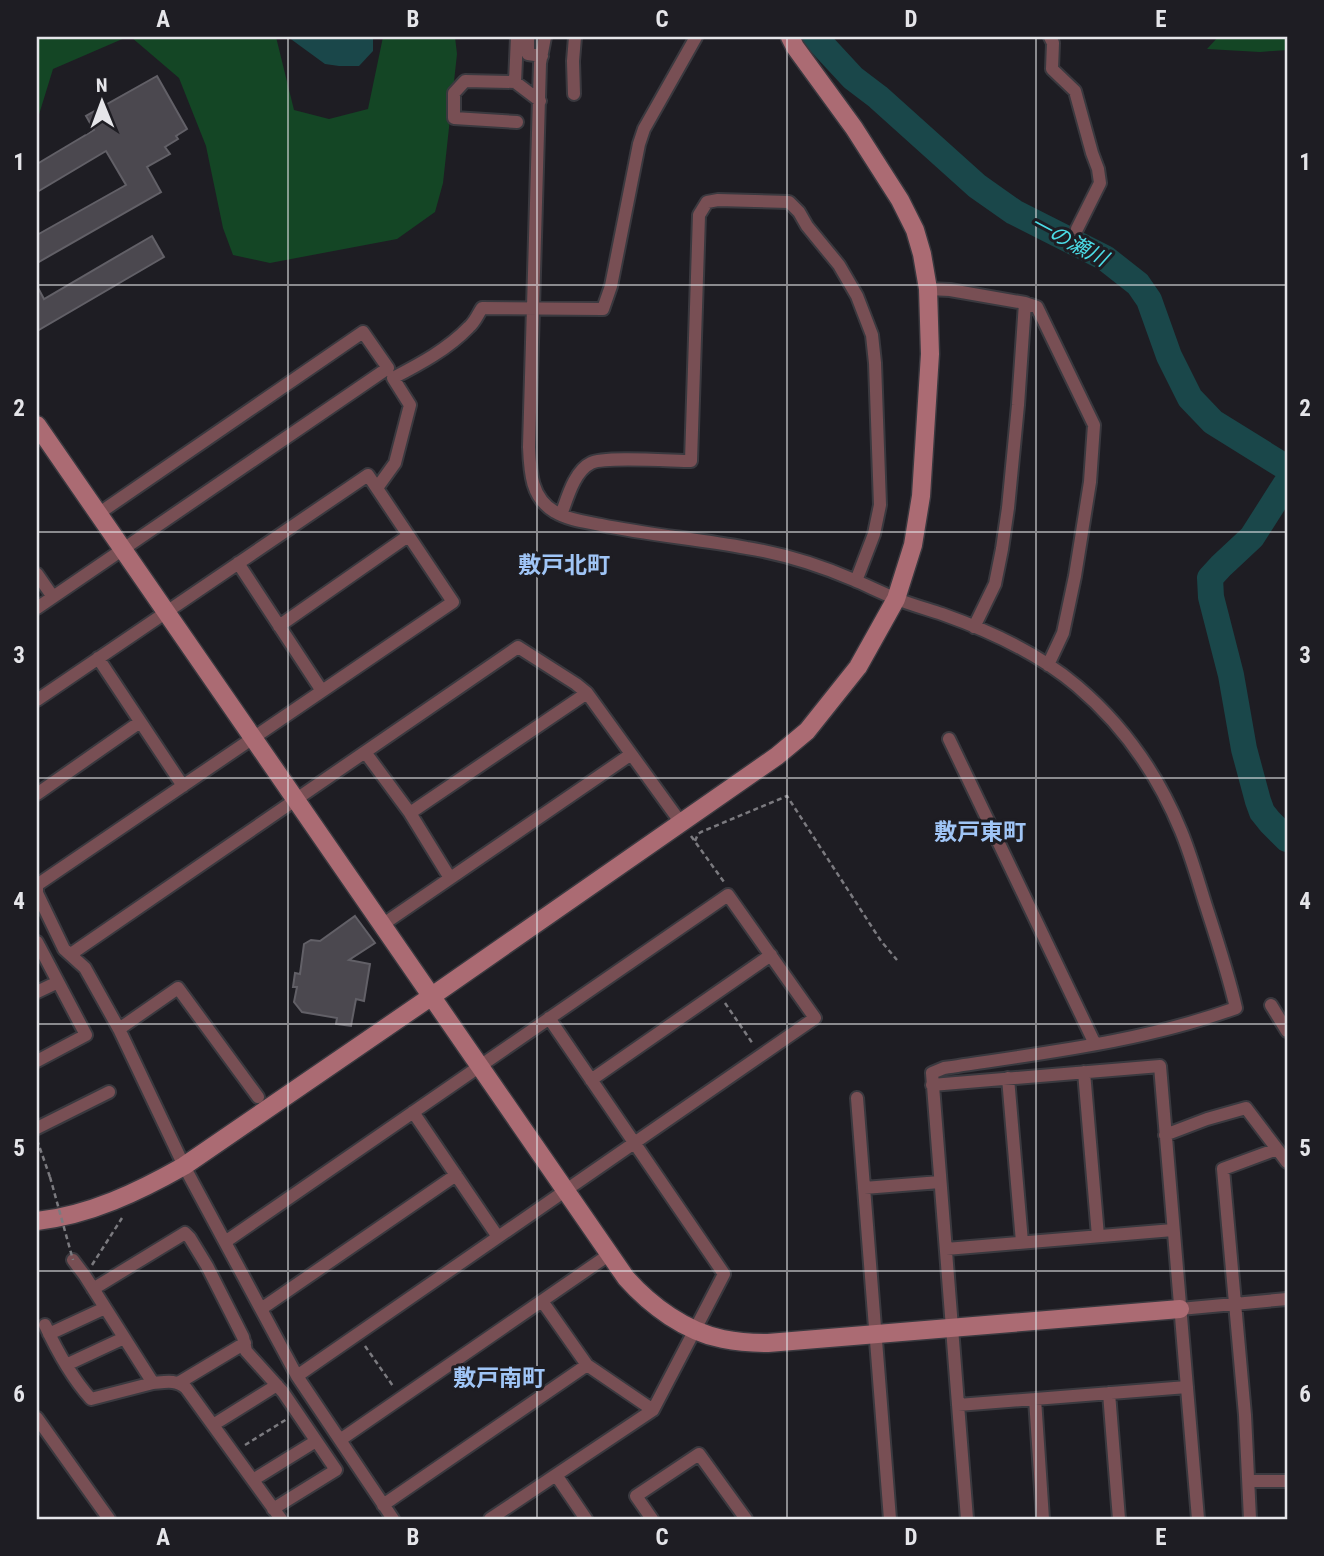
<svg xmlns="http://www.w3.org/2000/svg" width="1324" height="1556" font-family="'Roboto Condensed','Noto Sans JP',sans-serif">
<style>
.green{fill:#144625}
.water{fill:#1a474a}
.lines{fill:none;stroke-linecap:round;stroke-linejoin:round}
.river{stroke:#1a474a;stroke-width:26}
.building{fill:#4b484f;stroke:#626067;stroke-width:2}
.street-casing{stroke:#3a393f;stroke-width:16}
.secondary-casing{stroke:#3a393f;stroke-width:21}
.path{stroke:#7b7a7f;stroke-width:2.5;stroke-dasharray:5 3.5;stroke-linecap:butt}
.street{stroke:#784f54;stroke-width:12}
.secondary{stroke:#ab6b73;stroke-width:18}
.path-bridge{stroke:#7b7a7f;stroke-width:2.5;stroke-dasharray:5 3.5;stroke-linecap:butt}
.grid{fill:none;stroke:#e5e5e9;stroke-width:2;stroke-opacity:0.55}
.labels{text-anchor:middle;stroke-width:6;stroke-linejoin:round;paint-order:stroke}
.water-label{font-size:21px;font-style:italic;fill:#4bdce6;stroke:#1e1d23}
.quarter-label{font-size:23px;font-weight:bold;fill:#a0c5f6;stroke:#1e1d23}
.neatline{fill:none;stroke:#e5e5e9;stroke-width:2.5}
.grid-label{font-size:23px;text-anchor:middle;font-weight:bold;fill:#e5e5e9}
</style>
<rect width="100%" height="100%" fill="#1e1d23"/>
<path class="green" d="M37 37H127L53 69 37 121Z
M131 37H276L294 110 329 119 368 109 383 37H455L457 54 443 183 435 212 397 239 270 263 233 255 223 228 206 146 179 78Z
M1218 37H1287V50L1260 52 1207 49Z"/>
<path class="water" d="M288 37H373V51L359 66H339L325 64Z"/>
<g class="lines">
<path class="river" d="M815 37 853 78 878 97 977 186 1014 212 1105 258 1138 284 1149 300 1169 356 1190 398 1213 422 1287 468
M1287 482 1252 537 1221 566 1210 578 1211 597 1231 675 1244 749 1258 801 1262 812 1270 822 1287 839"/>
</g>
<path class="building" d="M157 76 187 129 176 136 178 139 165 147 170 154 147 167 161 192 37 263V235L126 185 106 151 37 192V164L94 130 86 116Z
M152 236 164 257 37 331V286L44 299Z
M355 916 375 943 349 960 370 964 364 1001 356 999 351 1026 336 1024 337 1018 302 1012 294 1002 297 987H293L295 973 300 974 304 944 311 940 320 941Z"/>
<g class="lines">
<defs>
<path id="street" d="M528 37V54L542 56
M545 37 540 63 529 447C530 472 531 498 555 512 568 520 586 522 601 525 649 535 699 539 747 548 784 554 819 565 854 580 868 586 882 593 897 599 912 605 927 609 942 614 990 631 1038 653 1077 686 1123 725 1158 775 1181 831 1191 855 1198 881 1206 906 1217 940 1228 973 1236 1008 1142 1042 1042 1053 944 1068L932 1073 967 1519
M1050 37 1053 43 1052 69 1075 91 1092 153 1098 169 1100 183 1077 229
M515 82 517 37
M574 94 573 61 575 37
M517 122 454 118V93L465 81 515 82 540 101
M928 289 950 290 1025 303 1018 405 1008 508 1002 549 995 584 974 627
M1025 303 1037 307 1094 425 1090 482 1075 576 1063 633 1048 665
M377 488 395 463 410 405 393 378C420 364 448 349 469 327 475 322 478 314 482 308L603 309 611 286 639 144 644 129 696 37
M561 515C567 499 574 471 591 463 604 456 673 461 691 461L699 215 707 202 718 200 789 202 799 212 807 226 839 265 857 296 872 335 875 363 880 505 874 534 856 581
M238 563 322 691
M37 574 53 597
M37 608 388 368 363 332 98 514
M279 626 408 536
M98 658 183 786
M37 700 368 475 453 602 37 885
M949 739 1095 1044
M365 752 410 813 450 878
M37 794 140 722
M410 813 587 693
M37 883V893L64 949 85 968 119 1029 184 1166 297 1376 393 1519
M382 925 630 755
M37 942 86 1035 37 1061
M71 954 518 647 576 684 587 693 676 816
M37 992 58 982
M1271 1005 1287 1031
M119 1029 178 988 258 1097
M1084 1072 1098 1236
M1008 1078 1022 1242
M591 1080 771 955
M932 1085 1160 1066 1198 1519
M857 1098 890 1519
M413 1112 498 1237
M37 1128 109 1092
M1165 1135 1207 1119 1246 1108 1287 1162
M864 1188 940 1182
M225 1242 728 895 815 1018 297 1376
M946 1249 1173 1230
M73 1260 85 1276 153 1383C165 1382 176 1379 186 1388L281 1519
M93 1289 185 1233 190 1238 207 1266 243 1337 246 1351 283 1392 336 1470 273 1509
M542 1301 587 1365 653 1410
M261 1309 456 1175
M1180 1309 1287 1299
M45 1325C57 1351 72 1378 91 1399L153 1383
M49 1334 105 1308
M66 1365 124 1338
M180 1382 245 1343
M1109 1393 1119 1519
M1035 1399 1043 1519
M958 1405 1187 1387
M37 1418 109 1519
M213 1425 277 1385
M340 1440 610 1254
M556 1475 586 1519
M253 1480 316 1441
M1249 1481H1287
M383 1505 587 1365
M490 1519 653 1410 724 1274 549 1018
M652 1519 636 1496 699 1454 746 1519
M1250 1519 1245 1415 1223 1169 1277 1149"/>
<path id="secondary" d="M37 425 626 1278C651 1306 686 1332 723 1339 738 1342 753 1343 768 1343L1180 1309
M37 1221C90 1215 138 1192 184 1166L432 996 777 756 807 731 858 667 896 599 913 545 921 496 930 354 928 289 922 254 915 230 900 200 854 128 795 47 790 37"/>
</defs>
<use href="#street" class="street-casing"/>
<use href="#secondary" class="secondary-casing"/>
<path class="path" d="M691 836 724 882
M695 841 698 834 701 832 787 796 881 941 897 960
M725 1003 753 1044
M37 1140 50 1177
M92 1265 122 1218
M365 1346 393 1386
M245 1445 287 1419"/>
<use href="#street" class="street"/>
<use href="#secondary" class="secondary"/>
<path class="path-bridge" d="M50 1177 73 1260"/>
</g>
<path class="grid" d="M288 37V1519M537 37V1519M787 37V1519M1036 37V1519M37 285H1287M37 532H1287M37 778H1287M37 1024H1287M37 1271H1287"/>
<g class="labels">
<g class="water-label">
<text transform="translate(1069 241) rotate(28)" y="7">一の瀬川</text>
</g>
<g class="quarter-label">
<text x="564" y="573">敷戸北町</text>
<text x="980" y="840">敷戸東町</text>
<text x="499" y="1386">敷戸南町</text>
</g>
</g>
<rect width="1324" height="1556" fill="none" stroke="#1e1d23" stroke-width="77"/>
<g transform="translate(102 102) rotate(359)" stroke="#1e1d23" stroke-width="5" paint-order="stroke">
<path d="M0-5L12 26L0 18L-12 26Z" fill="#e5e5e9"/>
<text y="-10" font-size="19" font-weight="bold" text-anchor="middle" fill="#e5e5e9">N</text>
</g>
<rect x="38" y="38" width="1248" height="1480" class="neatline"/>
<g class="grid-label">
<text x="163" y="27">A</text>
<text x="413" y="27">B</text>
<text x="662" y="27">C</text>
<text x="911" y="27">D</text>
<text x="1161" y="27">E</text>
<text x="19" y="170">1</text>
<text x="1305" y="170">1</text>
<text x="19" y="416">2</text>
<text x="1305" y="416">2</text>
<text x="19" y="663">3</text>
<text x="1305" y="663">3</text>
<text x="19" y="909">4</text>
<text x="1305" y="909">4</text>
<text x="19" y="1156">5</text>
<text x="1305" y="1156">5</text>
<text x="19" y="1402">6</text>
<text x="1305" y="1402">6</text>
<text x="163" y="1545">A</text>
<text x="413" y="1545">B</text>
<text x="662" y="1545">C</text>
<text x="911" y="1545">D</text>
<text x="1161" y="1545">E</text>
</g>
</svg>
